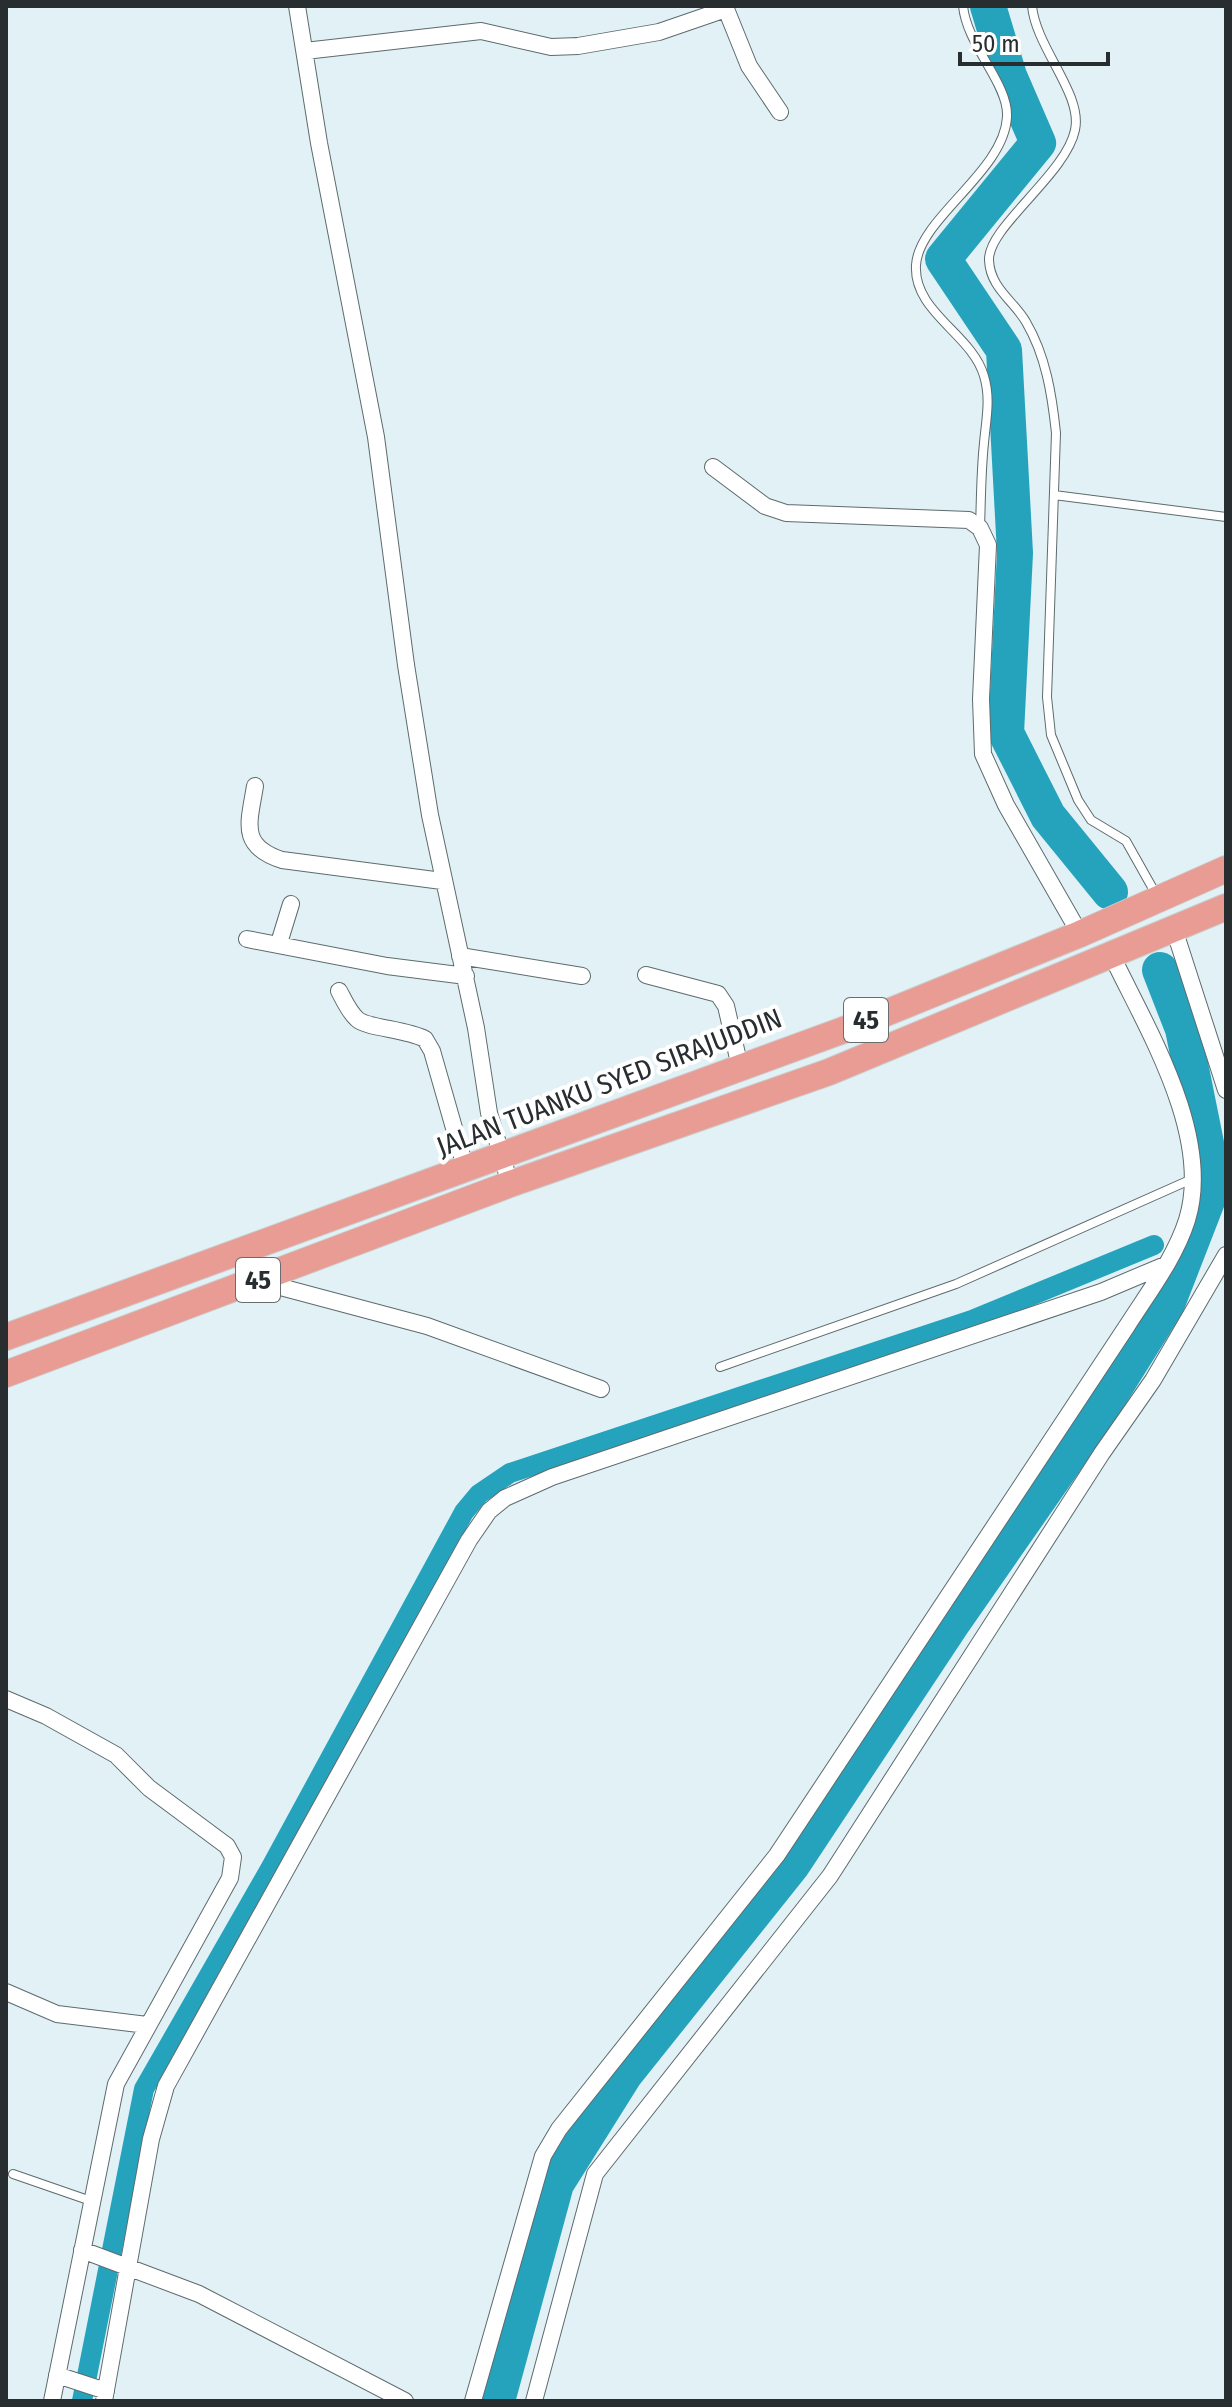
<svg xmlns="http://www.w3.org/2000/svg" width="1232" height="2407" font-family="'Fira Sans Condensed',sans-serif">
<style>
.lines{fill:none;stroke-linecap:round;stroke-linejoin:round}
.canal{stroke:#25a3bd;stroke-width:20}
.river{stroke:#25a3bd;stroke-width:36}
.service-casing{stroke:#5d6b6e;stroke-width:10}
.minor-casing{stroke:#5d6b6e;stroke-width:18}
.trunk-casing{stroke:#cbcdcd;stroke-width:28}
.service{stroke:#fff;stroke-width:8}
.minor{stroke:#fff;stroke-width:16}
.trunk{stroke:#e89c94;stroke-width:26}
.labels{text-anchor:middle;stroke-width:8;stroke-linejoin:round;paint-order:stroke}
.shield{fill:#fff;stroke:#686d6e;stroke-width:2}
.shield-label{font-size:26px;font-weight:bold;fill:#282e30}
.street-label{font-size:28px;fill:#282e30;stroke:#fff}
</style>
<rect width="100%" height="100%" fill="#e1f1f5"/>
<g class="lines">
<path class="canal" d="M82 2401 144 2089 270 1869 464 1512 479 1494 510 1473 972 1320 1154 1245"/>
<path class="river" d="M988 6 1009 76 1038 143 943 259 1004 350 1015 553 1006 733 1048 816 1110 892
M497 2401 556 2184 625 2074 792 1865 951 1625 1102 1408 1167 1304 1214 1183 1183 1029 1160 970"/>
<defs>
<path id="service" d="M963 6C967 46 1009 84 1007 117 1004 172 919 218 916 265 913 312 972 334 984 376 991 399 986 420 984 443 981 471 981 499 980 528
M1032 6C1036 48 1083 94 1075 130 1066 174 988 227 989 260 990 288 1014 301 1026 322 1046 356 1052 395 1056 433L1047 697 1051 735 1078 800 1091 820 1126 841 1157 896
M1054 495 1226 517
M720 1367 956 1284 1192 1179
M13 2174 91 2201"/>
<path id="minor" d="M297 6 319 143 376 437 406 665 430 815 476 1028 489 1113 510 1184
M305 51 481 31 551 47 578 46 659 32 726 9 749 66 780 112
M713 467 765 506 786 513 969 520 980 528 988 545 981 699 983 754 1006 805 1080 934
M255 786C249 823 239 846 282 860L442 881
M1174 929 1226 1090
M247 939 387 966 466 976
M279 943 291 904
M460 956 582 976
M646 975 718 994 726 1006 740 1067
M339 991C344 1000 349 1012 357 1019 366 1028 406 1029 425 1039L432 1051 466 1170
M258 1281 427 1326 601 1389
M6 1699 46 1716 116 1755 149 1788 227 1846 233 1857 230 1878 116 2084 52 2401
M6 1992 57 2014 147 2025
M82 2250 199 2294 405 2401
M57 2375 106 2391
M104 2401 151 2139 166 2086 469 1540 489 1511 505 1498 552 1477 1101 1292 1165 1265
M473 2401 543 2156 559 2129 777 1855 1127 1326C1148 1293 1175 1258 1187 1220 1213 1136 1147 1029 1112 956
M534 2401 595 2174 830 1876 1102 1453 1153 1380 1226 1255"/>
<path id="trunk" d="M6 1337 849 1028 1080 934 1226 869
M6 1374 510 1184 829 1072 1226 907"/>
</defs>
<use href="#service" class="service-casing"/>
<use href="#minor" class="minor-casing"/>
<use href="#trunk" class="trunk-casing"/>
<use href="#service" class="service"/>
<use href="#minor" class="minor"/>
<use href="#trunk" class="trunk"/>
</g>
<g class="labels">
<g class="shield">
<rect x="844" y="998" width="44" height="44" rx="6"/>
<rect x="236" y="1258" width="44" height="44" rx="6"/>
</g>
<g class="shield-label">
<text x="866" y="1029">45</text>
<text x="258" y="1289">45</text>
</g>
<g class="street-label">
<text transform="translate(609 1082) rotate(-21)" y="10">JALAN TUANKU SYED SIRAJUDDIN</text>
</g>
</g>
<rect width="1232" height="2407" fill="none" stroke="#282e30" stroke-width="16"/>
<path d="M960 52v12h148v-12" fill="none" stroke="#282e30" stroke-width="4"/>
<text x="972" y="52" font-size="24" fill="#282e30" stroke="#ffffff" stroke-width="6" paint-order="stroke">50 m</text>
</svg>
